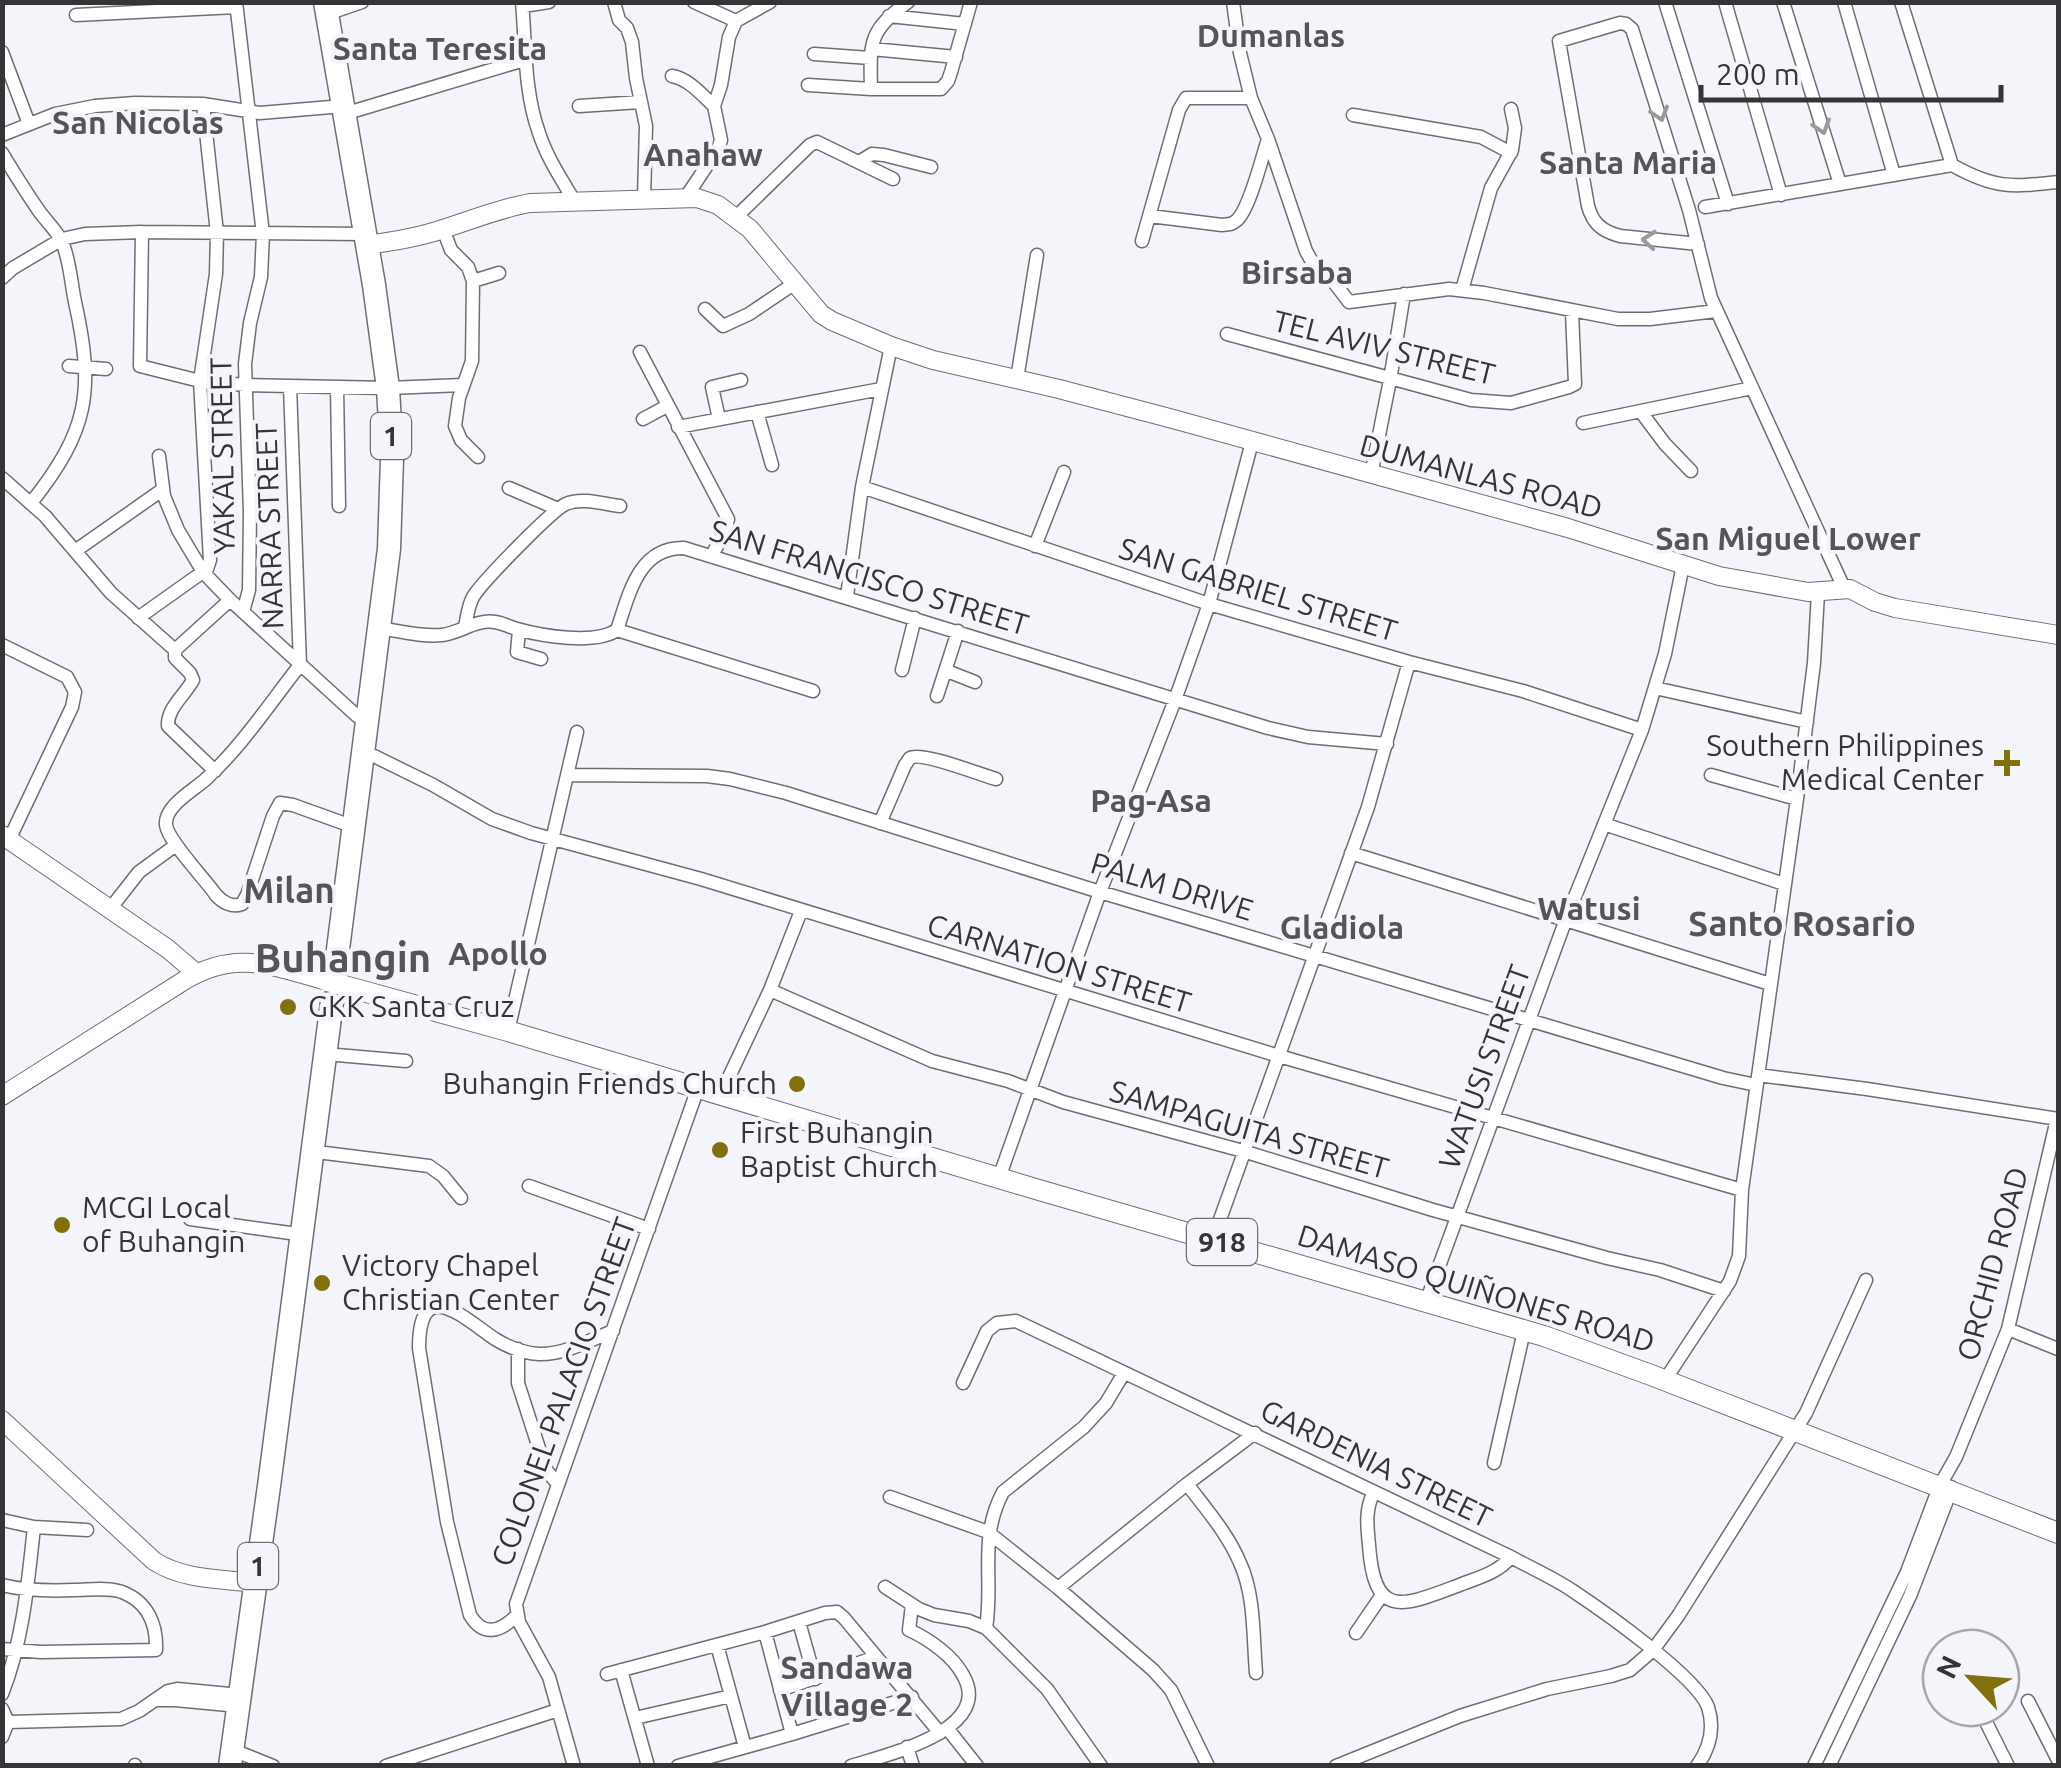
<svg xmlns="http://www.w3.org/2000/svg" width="2061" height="1768" font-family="Ubuntu,sans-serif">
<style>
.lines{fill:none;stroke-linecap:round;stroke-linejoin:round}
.street-casing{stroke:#6e6f73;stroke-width:15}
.secondary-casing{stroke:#6e6f73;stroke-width:20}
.primary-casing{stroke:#6e6f73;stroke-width:22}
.highway-casing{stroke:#6e6f73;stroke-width:25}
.street{stroke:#fff;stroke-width:12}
.secondary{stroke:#fff;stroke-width:18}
.primary{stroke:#fff;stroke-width:20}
.highway{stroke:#fff;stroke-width:22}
.primary-bridge-casing{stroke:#6e6f73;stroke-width:22;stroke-linecap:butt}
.primary-bridge{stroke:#fff;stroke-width:20}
.oneway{stroke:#9a9a9b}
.poi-dot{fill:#82700f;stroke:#f4f5fa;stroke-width:4}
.labels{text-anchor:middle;stroke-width:8;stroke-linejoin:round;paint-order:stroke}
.shield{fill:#f4f5fa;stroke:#6e6f72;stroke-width:2.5}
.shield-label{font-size:28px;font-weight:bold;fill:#353537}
.street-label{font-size:30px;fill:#353537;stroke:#f4f5fa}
.poi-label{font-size:30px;fill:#353537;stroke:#f4f5fa;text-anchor:start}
.neighbourhood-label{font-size:32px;font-weight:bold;fill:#545559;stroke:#f4f5fa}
.quarter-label{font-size:35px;font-weight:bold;fill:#545559;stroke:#f4f5fa}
.district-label{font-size:40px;font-weight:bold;fill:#545559;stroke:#f4f5fa}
</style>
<rect width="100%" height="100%" fill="#f4f5fa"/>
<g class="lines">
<defs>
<path id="street" d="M236 2 263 234 261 277 250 323 245 364 250 512 249 590 243 612
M522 2C526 47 524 91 539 133 547 158 562 180 575 202
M614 2 619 20 627 28 632 42 636 78 646 126 644 198
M694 2 736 21
M1233 2 1240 53 1251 98 1268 139 1306 251 1315 267 1333 281 1349 302 1449 289 1484 293 1618 319H1650L1716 311
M1665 2 1728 204
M1725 2 1781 195
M1783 2 1840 184
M1844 2 1894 175
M1901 2 1952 165
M523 6 549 2
M327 14 362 2
M76 15 236 7
M889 16 965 24
M872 49 956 57
M2 52 29 124
M814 54 870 58
M672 76C689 79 702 95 714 106
M808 85 871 89H941L948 81 951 72 971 2
M871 89C870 43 868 31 908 2
M579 106 641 102
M344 114 524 60
M1353 115 1481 137 1511 153
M2 135 55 114 95 106 135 103 203 104 260 113 343 106
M2 153C14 173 26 192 39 211 46 221 58 232 62 242 70 260 71 283 75 302 95 392 88 431 31 503
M859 162 872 154 884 155 931 167
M1952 165C1995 189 2011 187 2058 182
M686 197 718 149 721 140 714 106 721 85 729 37 736 21 770 2
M1705 207 1952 165
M1150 216 1222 225C1230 224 1231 225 1237 220 1250 208 1262 157 1268 139
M736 217 810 145 817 142 893 179
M443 229 451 250 468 267 473 281 472 361 459 398 455 426 461 440 478 457
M142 232 140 366 200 381 245 385 388 388 463 385
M1142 241 1179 110 1186 98H1251
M1698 244 1620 236C1602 231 1593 224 1588 206L1559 41 1620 23 1626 24 1632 29 1689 210 1711 298 1844 588
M2 278 13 268 62 239 85 234 142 232 365 234
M473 281 499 273
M1462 290 1491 188 1512 150 1515 128 1511 109
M705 309 723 326 749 314 795 283
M1227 334 1471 400 1511 403 1569 387 1575 384 1572 312
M640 352 728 519 726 530 712 555
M69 366 106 369
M1017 379 1037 255
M290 386 300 665C270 703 242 746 206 779 194 790 164 806 166 825 168 841 205 879 216 895 222 902 232 908 242 904L247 895 273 816 280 803 293 805 343 823
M337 387 339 506
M757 412 772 465
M1641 412 1665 444 1691 471
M643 419 667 406
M719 419 712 387 741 380
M1583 423 1752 388
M678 427 881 389
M159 456 164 496 178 530 203 572 230 600 357 716
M1371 475 1390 380 1404 294
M2 478 45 516 111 593 175 650V658L190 673 193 680C185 695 167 708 168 726L215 771
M862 487 1209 604 1409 662 1523 691 1642 730
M509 488 558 509
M1035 546 1064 472
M75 551 162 490
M847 596 862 487 891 346
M138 618 207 569 210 560 200 381 216 274 217 233 203 104
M465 627C467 617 468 606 473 597 481 583 553 509 566 504 581 497 604 504 620 506
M379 628C399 631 422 637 442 635 460 633 476 619 495 622 502 623 510 627 517 629 542 636 595 645 617 630 629 595 638 547 684 548L1268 728 1308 737 1387 744
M519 630 517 652 541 659
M617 630 813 691
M2 645 67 677 75 692 72 707 9 840
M175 650 230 600
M902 670 915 618
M947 671 975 682
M1655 688 1807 722
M937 696 958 631
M374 756 433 785 492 819 531 833 701 879 1279 1056 1742 1190
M568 775 707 776 730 779 786 793 1100 892 1723 1078 1756 1085
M1711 775 1797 799
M880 823 905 765C907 763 908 760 910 758 921 751 981 775 996 779
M1604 824 1784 884
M1351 853 1770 984
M110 909 139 872 176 845
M770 990 932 1061 1008 1081 1063 1102 1243 1151 1433 1210 1607 1258 1660 1270 1724 1291
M508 1031 577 732
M337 1055 406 1061
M1758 1075 1867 1089 2058 1119
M721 1094 770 990 801 911
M325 1153 429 1166 443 1176 461 1198
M999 1178 1100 892 1175 700 1209 604 1252 442
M529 1186 649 1229
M190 1219 290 1233
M1213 1239 1368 807 1409 662
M1426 1302 1566 919 1642 730 1665 654 1683 565
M2008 1329 2058 1349
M518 1349V1383L546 1470 558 1484
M1665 1380 1730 1281 1739 1256 1742 1190 1797 799 1814 663 1818 593
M963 1383 987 1331 997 1323 1016 1321 1511 1557C1531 1568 1554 1578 1573 1591 1603 1611 1697 1677 1708 1707 1715 1729 1710 1748 1697 1766
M1494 1463 1524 1331
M1187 1484C1206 1509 1228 1534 1240 1563 1255 1595 1253 1638 1256 1673
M1374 1492C1365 1509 1367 1525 1369 1545 1374 1619 1401 1607 1457 1586 1476 1578 1497 1574 1511 1557
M890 1497 988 1532 1058 1588 1153 1670 1171 1690 1208 1766
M2 1520 34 1527 87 1530
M2 1585C26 1591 50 1591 74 1590 89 1590 108 1587 122 1592 148 1602 157 1625 156 1650L41 1652 2 1649
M885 1587 919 1609 934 1615 969 1621 986 1628 1047 1689 1101 1766
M1058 1588 1187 1484 1255 1433
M516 1616C500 1632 483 1637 470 1615L447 1522 419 1348C419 1273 465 1319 495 1339 508 1347 524 1353 539 1354 564 1355 590 1340 613 1331
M799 1622 815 1679
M986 1628C994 1579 978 1539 1003 1492L1084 1427 1106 1403 1124 1373
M765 1632 792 1734
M1356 1633 1382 1595
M717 1645 745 1747
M621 1670 648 1766
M607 1674 765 1632 825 1613 837 1612 844 1618 940 1733
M780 1690 876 1657
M2 1694C23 1641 28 1583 34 1527
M157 1700H175L239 1706
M2028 1701 2058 1760
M2 1709 8 1722 2 1737
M635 1718 731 1696
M1984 1718 2008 1766
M8 1722 121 1719 139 1711 168 1691 177 1689 240 1695
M947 1728 977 1766
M907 1747 913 1766
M233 1750 273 1766
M135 1766V1765
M386 1766 558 1710
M574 1766 549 1677 519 1622 516 1604 698 1088
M678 1766 792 1734 912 1697
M851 1766C886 1755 995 1730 963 1675 953 1656 929 1639 909 1630L912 1605
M1336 1766 1460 1716 1547 1689 1611 1676 1630 1670 1653 1650 1678 1616 1806 1413 1866 1280
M1814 1766 1907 1572 1940 1485 1956 1457 2008 1329 2057 1119
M1829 1766 1910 1596 1951 1490V1487"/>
<path id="secondary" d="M367 245C394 241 421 237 446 228 474 219 501 208 530 203L697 198 718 205 750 229 821 314 832 321 891 346 933 360 1059 389 1173 419 1568 528 1719 576 1808 592 1850 589 1875 602 1895 608 2058 635
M2 835 168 949 196 973
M2 1096 185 980C235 950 270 965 323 980
M2 1420 154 1561C183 1580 222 1579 256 1583"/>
<path id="primary" d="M341 985 508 1031 1039 1190 1544 1336 1651 1375 2058 1533"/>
<path id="highway" d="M325 2 374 285 388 388 392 459 389 549 336 965
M230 1766 269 1486 332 1002"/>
</defs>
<use href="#street" class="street-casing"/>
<use href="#secondary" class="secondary-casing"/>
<use href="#primary" class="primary-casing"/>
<use href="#highway" class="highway-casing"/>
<use href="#street" class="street"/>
<use href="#secondary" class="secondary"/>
<use href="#primary" class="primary"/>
<use href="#highway" class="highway"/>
<defs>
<path id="primary-bridge" d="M327 981 341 985"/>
</defs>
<use href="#primary-bridge" class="primary-bridge-casing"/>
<use href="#primary-bridge" class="primary-bridge"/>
</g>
<defs><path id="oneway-chevron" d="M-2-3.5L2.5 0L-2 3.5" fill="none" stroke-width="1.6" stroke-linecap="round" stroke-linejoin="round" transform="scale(2.5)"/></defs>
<g class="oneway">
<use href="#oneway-chevron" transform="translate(1660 114) rotate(73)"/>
<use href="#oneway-chevron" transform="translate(1822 127) rotate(73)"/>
<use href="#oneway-chevron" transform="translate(1649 240) rotate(-175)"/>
</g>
<g class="poi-dot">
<path d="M2002 748h10v10h10v10h-10v10h-10v-10h-10v-10h10z"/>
<circle cx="288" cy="1007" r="10"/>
<circle cx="797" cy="1084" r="10"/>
<circle cx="720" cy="1150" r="10"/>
<circle cx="62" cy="1225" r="10"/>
<circle cx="322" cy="1283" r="10"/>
</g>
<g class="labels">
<g class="shield">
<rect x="371" y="413" width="40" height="46" rx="8"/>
<rect x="1187" y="1219" width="70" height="46" rx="8"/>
<rect x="238" y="1543" width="40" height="46" rx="8"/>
</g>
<g class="shield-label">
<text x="391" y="446">1</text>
<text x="1222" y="1252">918</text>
<text x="258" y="1576">1</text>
</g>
<g class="street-label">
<text transform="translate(1384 348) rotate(14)" y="10">TEL AVIV STREET</text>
<text transform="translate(223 456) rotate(-91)" y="10">YAKAL STREET</text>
<text transform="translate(1481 477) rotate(15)" y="10">DUMANLAS ROAD</text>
<text transform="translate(270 526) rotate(-92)" y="10">NARRA STREET</text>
<text transform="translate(869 578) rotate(17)" y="10">SAN FRANCISCO STREET</text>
<text transform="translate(1258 590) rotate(17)" y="10">SAN GABRIEL STREET</text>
<text transform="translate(1172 887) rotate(17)" y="10">PALM DRIVE</text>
<text transform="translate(1059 964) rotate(17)" y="10">CARNATION STREET</text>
<text transform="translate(1485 1067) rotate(-70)" y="10">WATUSI STREET</text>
<text transform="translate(1249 1130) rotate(16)" y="10">SAMPAGUITA STREET</text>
<text transform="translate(1993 1264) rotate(-75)" y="10">ORCHID ROAD</text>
<text transform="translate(1476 1289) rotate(17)" y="10">DAMASO QUIÑONES ROAD</text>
<text transform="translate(564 1392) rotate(-70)" y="10">COLONEL PALACIO STREET</text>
<text transform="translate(1376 1464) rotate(26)" y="10">GARDENIA STREET</text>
</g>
<g class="poi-label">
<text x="1984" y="756" text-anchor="end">Southern Philippines<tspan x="1984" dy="34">Medical Center</tspan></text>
<text x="308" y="1017">GKK Santa Cruz</text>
<text x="777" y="1094" text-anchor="end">Buhangin Friends Church</text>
<text x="740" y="1143">First Buhangin<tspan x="740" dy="34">Baptist Church</tspan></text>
<text x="82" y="1218">MCGI Local<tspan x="82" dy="34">of Buhangin</tspan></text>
<text x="342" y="1276">Victory Chapel<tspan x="342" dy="34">Christian Center</tspan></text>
</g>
<g class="neighbourhood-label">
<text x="1271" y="47">Dumanlas</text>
<text x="440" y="60">Santa Teresita</text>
<text x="138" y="134">San Nicolas</text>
<text x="703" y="166">Anahaw</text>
<text x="1628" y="174">Santa Maria</text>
<text x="1297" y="284">Birsaba</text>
<text x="1788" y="550">San Miguel Lower</text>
<text x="1151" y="812">Pag-Asa</text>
<text x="1589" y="920">Watusi</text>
<text x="1342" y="939">Gladiola</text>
<text x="498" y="965">Apollo</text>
<text x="847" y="1679">Sandawa<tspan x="847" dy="37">Village 2</tspan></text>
</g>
<g class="quarter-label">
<text x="289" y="903">Milan</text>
<text x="1802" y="936">Santo Rosario</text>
</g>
<g class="district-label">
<text x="343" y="972">Buhangin</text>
</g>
</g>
<rect width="2061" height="1768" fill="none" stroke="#353537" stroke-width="10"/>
<g transform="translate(1971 1678) rotate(296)"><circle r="48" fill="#f4f5fa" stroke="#a8a8ac" stroke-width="2.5"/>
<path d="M0-8L18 38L0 25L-18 38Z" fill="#82700f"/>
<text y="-15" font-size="28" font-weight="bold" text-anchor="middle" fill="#353537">N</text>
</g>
<path d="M1701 85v15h300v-15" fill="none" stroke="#353537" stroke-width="5"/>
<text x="1716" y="85" font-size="30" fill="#353537" stroke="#f4f5fa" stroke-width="8" paint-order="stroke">200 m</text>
</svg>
